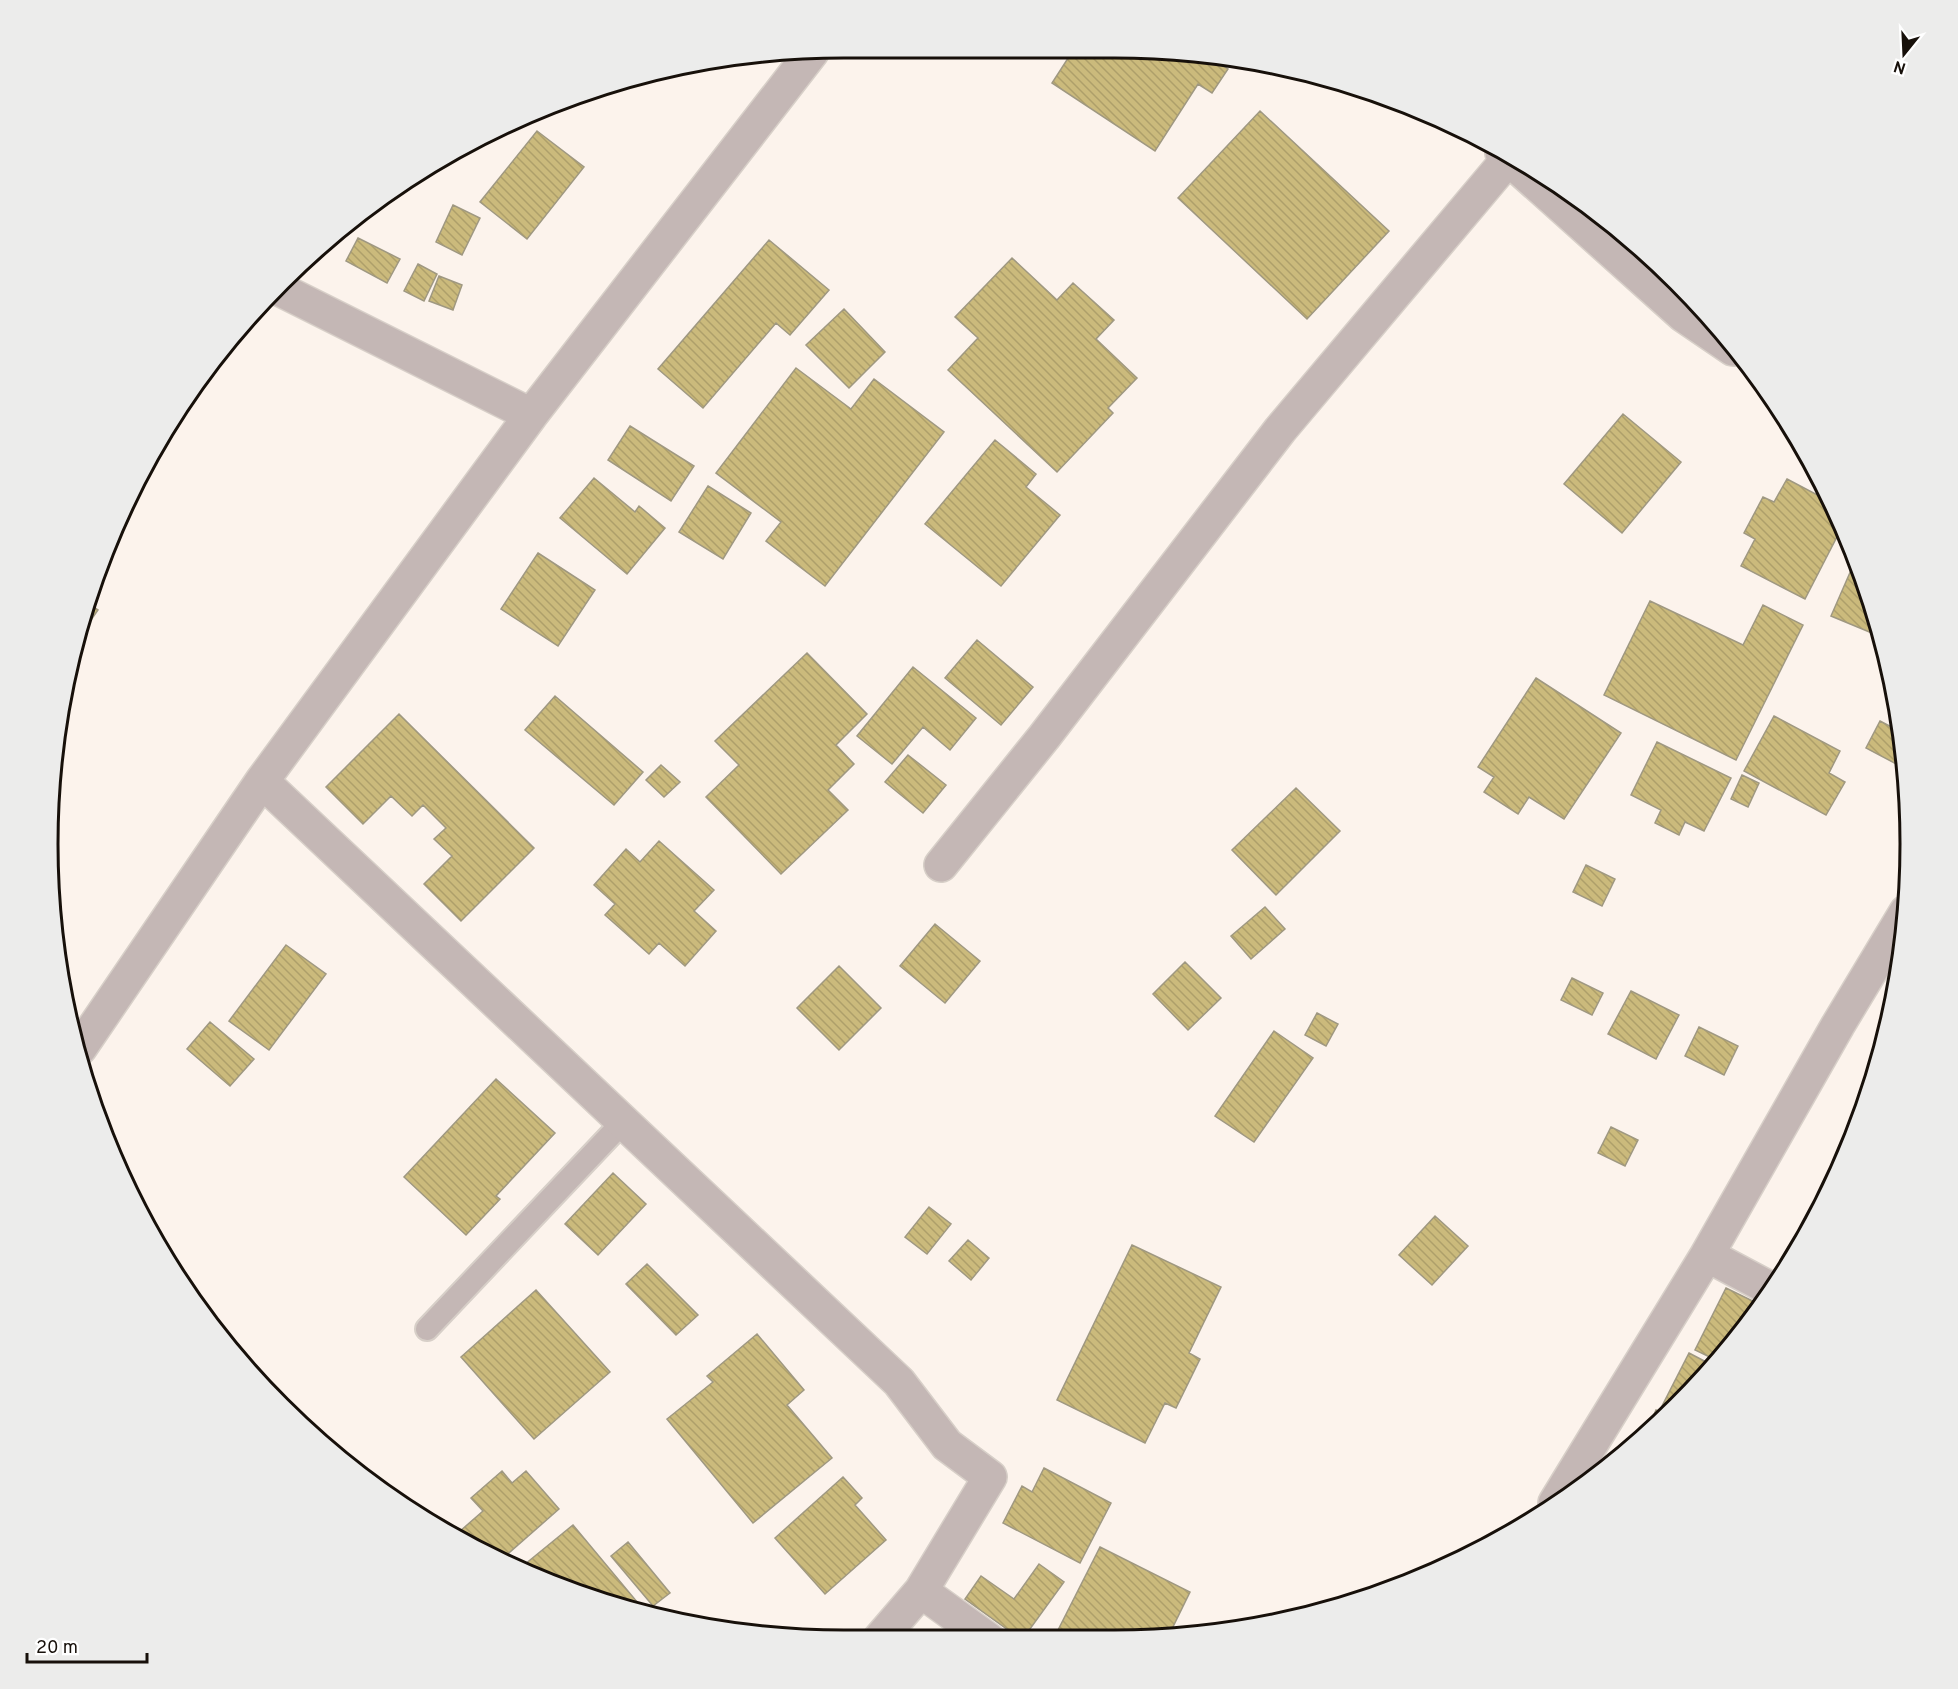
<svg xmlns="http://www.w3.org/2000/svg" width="1958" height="1689" font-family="Overpass,sans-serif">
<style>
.building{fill:url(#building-back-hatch);stroke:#9f9881;stroke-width:1.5}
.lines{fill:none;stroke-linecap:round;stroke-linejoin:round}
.service-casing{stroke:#d7cfc8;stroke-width:26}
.minor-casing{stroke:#d7cfc8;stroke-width:36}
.service{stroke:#c4b7b5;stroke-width:22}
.minor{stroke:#c4b7b5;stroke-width:33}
.rim{fill:none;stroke:#17100a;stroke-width:3}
</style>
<defs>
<pattern id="building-back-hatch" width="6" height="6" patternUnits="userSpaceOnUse" patternTransform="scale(1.5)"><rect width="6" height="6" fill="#cbba7c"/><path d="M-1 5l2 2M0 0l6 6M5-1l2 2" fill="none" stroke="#ae9f6a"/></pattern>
</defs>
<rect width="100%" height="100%" fill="#fcf3ec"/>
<path class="building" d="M1072 52 1207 55 1228 69 1212 93 1198 84 1155 151 1052 83Z
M1260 111 1389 231 1307 319 1178 198Z
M537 131 584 167 527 239 480 202Z
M453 205 480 218 462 255 436 242Z
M358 238 400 259 387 283 346 261Z
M769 240 829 290 790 335 776 323 703 408 658 369Z
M1012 258 1057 300 1073 283 1114 320 1096 339 1137 378 1108 408 1113 413 1057 472 948 370 978 338 955 317Z
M418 264 437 274 424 301 404 291Z
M439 276 462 285 453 310 429 301Z
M844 309 885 352 849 388 806 345Z
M796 368 851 409 874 379 944 432 825 586 766 541 781 522 716 473Z
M1623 414 1681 462 1622 533 1564 484Z
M630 426 694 466 671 501 608 460Z
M995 440 1036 474 1026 487 1060 515 1001 586 925 524Z
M594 478 635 512 639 506 665 528 627 574 560 518Z
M1787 479 1827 500 1841 529 1805 599 1741 566 1755 539 1744 533 1763 497 1774 502Z
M708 486 751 513 723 559 679 532Z
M538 553 595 590 558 646 501 609Z
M1855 561 1868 589 1879 636 1831 616Z
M1650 601 1743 645 1763 605 1803 625 1736 760 1604 695Z
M91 605 98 610 84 630Z
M977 640 1033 687 1001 725 945 678Z
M807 653 867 714 836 745 854 764 828 790 848 810 781 874 706 797 739 765 715 741Z
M913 667 976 718 950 750 923 727 892 764 857 736Z
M1536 678 1621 733 1564 819 1529 797 1518 814 1484 792 1494 777 1478 767Z
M555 696 643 772 614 805 525 730Z
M399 714 534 848 461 921 424 884 452 856 434 839 446 828 423 805 412 816 391 796 363 824 326 787Z
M1774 716 1840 751 1829 773 1845 782 1826 815 1744 771Z
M1880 721 1901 732 1903 741 1904 764 1902 767 1866 748Z
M1657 742 1731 778 1704 831 1685 822 1679 835 1655 823 1661 810 1631 795Z
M908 755 946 785 923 813 885 782Z
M661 765 680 782 664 797 646 780Z
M1742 775 1759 783 1748 807 1731 799Z
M1296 788 1340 831 1276 895 1232 850Z
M659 841 714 890 694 911 716 931 685 966 659 943 649 954 605 915 615 904 594 885 626 849 640 862Z
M1586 865 1615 879 1602 906 1573 892Z
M1265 907 1285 929 1251 959 1231 936Z
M935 924 980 961 945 1003 900 966Z
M286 945 326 974 269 1050 229 1021Z
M1185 962 1221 998 1188 1030 1153 994Z
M839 966 881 1008 839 1050 797 1008Z
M1572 978 1603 993 1592 1015 1561 1000Z
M1631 991 1679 1015 1656 1059 1608 1034Z
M1317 1013 1338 1024 1326 1046 1305 1035Z
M210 1022 254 1059 230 1086 187 1049Z
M1699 1027 1738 1046 1724 1075 1685 1056Z
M1274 1031 1313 1058 1254 1142 1215 1116Z
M496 1079 555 1133 496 1196 500 1199 466 1235 404 1177Z
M1611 1127 1638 1140 1625 1166 1598 1153Z
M613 1173 646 1204 598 1255 565 1224Z
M929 1207 951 1224 927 1254 905 1237Z
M1435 1216 1468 1246 1432 1285 1399 1255Z
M968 1240 989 1258 971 1280 949 1261Z
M1132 1245 1221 1287 1189 1353 1200 1359 1176 1408 1165 1403 1145 1443 1057 1400Z
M647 1264 698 1315 676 1335 626 1284Z
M1726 1288 1761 1305 1745 1330 1716 1360 1695 1350Z
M536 1290 610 1372 534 1439 461 1357Z
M757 1334 804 1390 787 1405 832 1458 753 1523 667 1419 713 1382 707 1376Z
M1689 1353 1712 1365 1668 1412 1661 1408Z
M270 1393 293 1407 289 1414 281 1407Z
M1656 1410 1666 1414 1643 1439Z
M1044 1468 1111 1503 1080 1563 1003 1523 1022 1486 1032 1492Z
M502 1471 512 1483 526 1471 559 1509 501 1560 467 1542 459 1532 483 1511 471 1498Z
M843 1477 862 1498 855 1505 886 1540 825 1594 775 1538Z
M573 1525 638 1603 631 1608 540 1580 519 1569Z
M628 1542 670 1593 653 1606 611 1556Z
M1100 1547 1190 1592 1167 1639 1053 1640Z
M1039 1564 1064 1582 1022 1640 965 1599 981 1576 1014 1599Z"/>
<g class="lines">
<defs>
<path id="service" d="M427 1329 623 1122"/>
<path id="minor" d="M1502 153 1683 315 1733 349
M279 289 531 415
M262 781 899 1382 947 1445 990 1477 921 1591 878 1641
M941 865 1044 737 1280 430 1509 158
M80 1048 262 781 531 415 812 52
M1707 1255 1771 1289
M1555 1503 1707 1255 1838 1025 1906 912
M921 1591 989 1640"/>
</defs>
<use href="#service" class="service-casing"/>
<use href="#minor" class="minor-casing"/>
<use href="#service" class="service"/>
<use href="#minor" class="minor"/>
</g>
<path d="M0 0H1958V1689H0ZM844 58H1114A786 786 0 0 1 1900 844V844A786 786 0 0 1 1114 1630H844A786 786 0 0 1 58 844V844A786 786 0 0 1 844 58Z" fill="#ececeb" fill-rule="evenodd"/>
<path class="rim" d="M844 58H1114A786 786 0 0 1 1900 844V844A786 786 0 0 1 1114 1630H844A786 786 0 0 1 58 844V844A786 786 0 0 1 844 58Z"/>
<g transform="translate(1904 54) rotate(198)" stroke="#ffffff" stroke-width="4.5" paint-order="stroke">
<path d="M0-4.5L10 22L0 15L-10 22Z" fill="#17100a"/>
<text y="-9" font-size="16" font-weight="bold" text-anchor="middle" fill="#17100a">N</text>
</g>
<path d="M27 1653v9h120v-9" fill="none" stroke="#17100a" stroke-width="3"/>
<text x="36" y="1653" font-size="18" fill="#17100a" stroke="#ffffff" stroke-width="4.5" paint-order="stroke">20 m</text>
</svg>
